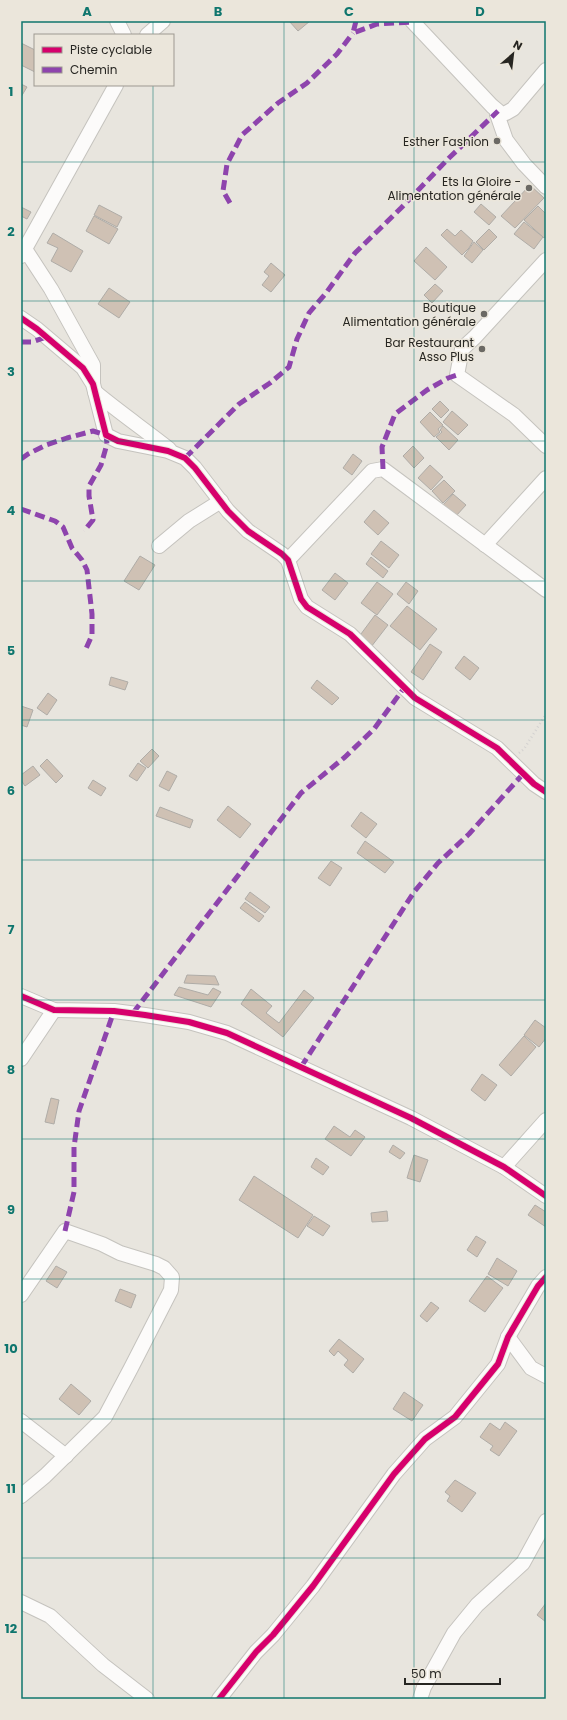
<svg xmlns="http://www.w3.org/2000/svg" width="567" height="1720" font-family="Poppins,sans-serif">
<rect width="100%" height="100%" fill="#e8e5de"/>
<g fill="#cfc1b4" stroke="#afaca7">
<path d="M289,21H310L298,31Z"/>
<path d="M21,43L35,50V72L21,65Z"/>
<path d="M21,84L27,87L21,97Z"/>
<path d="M530,185L544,198L515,228L501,216Z"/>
<path d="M481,204L496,217L489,225L474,212Z"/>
<path d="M99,205L122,217L117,227L94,215Z"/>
<path d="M538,206L546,214V235L544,238L524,220Z"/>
<path d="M21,207L31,212L27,219L21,216Z"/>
<path d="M94,216L118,229L109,244L86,231Z"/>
<path d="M524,222L543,237L534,249L514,234Z"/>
<path d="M447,229L455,236L461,230L473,241L469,248L462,255L441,235Z"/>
<path d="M489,229L497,237L484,250L476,242Z"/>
<path d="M53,233L83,251L71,272L51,261L58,248L47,243Z"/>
<path d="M474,242L483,250L472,263L464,256Z"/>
<path d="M426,247L447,267L435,280L414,261Z"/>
<path d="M271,263L285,275L271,292L262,285L269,276L264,272Z"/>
<path d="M435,284L443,291L432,303L424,295Z"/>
<path d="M109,288L130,302L119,318L98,304Z"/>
<path d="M440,401L449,410L441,418L432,409Z"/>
<path d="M452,411L468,425L458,435L443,422Z"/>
<path d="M430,412L443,425L438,429L440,432L434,437L420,422Z"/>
<path d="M443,426L458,440L449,450L436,437L442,432L440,430Z"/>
<path d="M413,446L424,458L414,468L403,456Z"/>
<path d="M353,454L362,461L352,475L343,468Z"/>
<path d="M430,465L443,477L431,490L418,478Z"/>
<path d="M444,480L455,491L443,503L432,491Z"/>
<path d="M453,494L466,505L456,516L443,505Z"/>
<path d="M374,510L389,523L378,535L364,522Z"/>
<path d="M381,541L399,555L389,568L371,554Z"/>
<path d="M140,556L155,565L139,590L124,581Z"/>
<path d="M371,557L388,571L383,578L366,564Z"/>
<path d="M335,573L348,583L335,600L322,590Z"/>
<path d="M377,582L393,594L377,615L361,603Z"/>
<path d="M406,582L418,591L409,604L397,594Z"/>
<path d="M407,606L437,629L420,650L390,626Z"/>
<path d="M375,615L388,625L371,647L358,638Z"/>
<path d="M430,644L442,652L423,680L411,672Z"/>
<path d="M464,656L479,668L470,680L455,668Z"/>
<path d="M111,677L128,682L125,690L109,685Z"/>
<path d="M317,680L339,698L332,705L311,688Z"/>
<path d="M48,693L57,700L47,715L37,708Z"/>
<path d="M21,706L33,710L27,727L21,725Z"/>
<path d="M152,749L159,756L148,768L140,761Z"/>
<path d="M47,759L63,776L56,783L40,766Z"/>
<path d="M138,763L146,768L137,781L129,776Z"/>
<path d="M33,766L40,775L25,786L21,780V775Z"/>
<path d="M167,771L177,776L169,791L159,786Z"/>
<path d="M93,780L106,788L101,796L88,788Z"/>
<path d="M228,806L251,824L240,838L217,820Z"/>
<path d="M160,807L193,820L190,828L156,816Z"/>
<path d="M361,812L377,824L366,838L351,826Z"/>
<path d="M365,841L394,862L385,873L357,853Z"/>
<path d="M331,861L342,868L330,886L318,878Z"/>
<path d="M250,892L270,907L265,913L245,899Z"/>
<path d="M245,902L264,916L259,922L240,908Z"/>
<path d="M187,975L215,976L219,985L184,983Z"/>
<path d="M179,987L208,995L213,988L221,992L211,1007L174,995Z"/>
<path d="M251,989L272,1006L266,1013L279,1023L304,990L314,998L283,1037L241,1004Z"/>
<path d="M535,1020L546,1028V1038L539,1047L524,1035Z"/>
<path d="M524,1036L536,1047L511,1076L499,1065Z"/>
<path d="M482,1074L497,1085L485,1101L471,1090Z"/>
<path d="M51,1098L59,1100L54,1124L45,1122Z"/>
<path d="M334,1126L350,1137L355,1130L365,1137L351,1156L325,1139Z"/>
<path d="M393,1145L405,1153L400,1159L389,1152Z"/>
<path d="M414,1155L428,1160L420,1182L407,1178Z"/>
<path d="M316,1158L329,1167L323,1175L311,1167Z"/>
<path d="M254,1176L313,1215L298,1238L239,1200Z"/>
<path d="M535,1205L546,1212V1227L528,1215Z"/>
<path d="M387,1211L388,1221L372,1222L371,1213Z"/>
<path d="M314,1216L330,1226L323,1236L307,1226Z"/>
<path d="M476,1236L486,1242L477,1257L467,1250Z"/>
<path d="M497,1258L517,1271L508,1286L488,1274Z"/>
<path d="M56,1266L67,1272L57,1288L46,1281Z"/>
<path d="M487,1276L503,1288L485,1312L469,1301Z"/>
<path d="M120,1289L136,1295L131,1308L115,1301Z"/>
<path d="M431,1302L439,1308L427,1322L420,1316Z"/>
<path d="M339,1339L364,1359L353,1373L344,1365L348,1360L338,1351L334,1356L329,1351Z"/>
<path d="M71,1384L91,1401L79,1415L59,1399Z"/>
<path d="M404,1392L423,1405L412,1421L393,1409Z"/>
<path d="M505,1422L517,1431L499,1456L490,1450L493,1446L480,1437L490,1423L500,1430Z"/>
<path d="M455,1480L476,1493L462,1512L447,1501L450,1496L445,1492Z"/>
<path d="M546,1603V1622L537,1615Z"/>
</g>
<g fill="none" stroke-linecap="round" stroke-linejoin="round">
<defs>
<g id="minor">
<path d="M117,21L124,35"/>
<path d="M412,21L492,106L498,111L497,114L506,113L513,109L546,70"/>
<path d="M147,35L163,21"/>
<path d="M497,114L506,140L524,164L546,187"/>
<path d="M25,249L51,289L93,365V382"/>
<path d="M21,256L116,85"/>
<path d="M546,260L475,337L462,349L457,375L514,415L546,446"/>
<path d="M21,318L37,329L83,368L93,384L106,435L118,441L168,451L185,458L195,468L228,511L248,531L282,554L288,560L301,599L307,607L350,634L415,698L497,748L534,784L546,792"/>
<path d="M95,392C119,412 145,430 169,449"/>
<path d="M485,545L546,478"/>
<path d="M159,546L189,521L221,501"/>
<path d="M288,560L372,471L383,469L546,590"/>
<path d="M21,996L54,1010L114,1011L145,1015L189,1022L227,1033L411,1118L504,1167L546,1196"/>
<path d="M21,1059L54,1010"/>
<path d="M504,1167L546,1120"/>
<path d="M21,1295L65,1231L102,1244L120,1253L156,1264L164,1268L172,1277L171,1290L131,1368L105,1417L45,1476L21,1496"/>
<path d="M508,1337L531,1368L546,1376"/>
<path d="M21,1421L66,1456"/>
<path d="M21,1602L50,1616L103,1665L147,1699"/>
<path d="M219,1699L256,1652L273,1635L313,1586L394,1474L425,1439L455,1417L498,1364L508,1337L538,1286L546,1277"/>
<path d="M420,1699L424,1687L454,1633L477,1605L523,1563L546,1521"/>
</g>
</defs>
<use href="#minor" stroke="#c5c3be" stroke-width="16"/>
<path stroke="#d3d1d0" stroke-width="2.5" stroke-dasharray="1 3" stroke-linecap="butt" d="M519,753L524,749L546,714"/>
<use href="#minor" stroke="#fcfbfa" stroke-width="14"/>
<g stroke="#8e44ad" stroke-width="5" stroke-dasharray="10 5" stroke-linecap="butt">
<path d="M356,21L353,33L377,24L413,22"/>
<path d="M230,203L223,191L227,164L242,135L278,103L307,83L337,54L353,33"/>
<path d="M21,342H32L46,337"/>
<path d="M185,458L239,404L270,383L289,367L297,339L309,313L326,293L355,253L401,208L449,158L498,111"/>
<path d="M21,459L28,454L46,445L67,438L93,431L106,435L107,444L101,465L89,486V496L93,520L84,531"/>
<path d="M383,469L382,447L395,414L427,390L448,378L457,375"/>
<path d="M21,509L55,521L63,527L72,548L82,560L87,570L92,614V635L85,651"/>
<path d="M133,1013L301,793L345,757L374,729L404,688"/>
<path d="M301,1067L414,892L438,863L469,834L523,774"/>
<path d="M65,1231L74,1192V1147L79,1111L114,1011"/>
</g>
<defs>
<g id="cycleway">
<path d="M21,318L37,329L83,368L93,384L106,435L118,441L168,451L185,458L195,468L228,511L248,531L282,554L288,560L301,599L307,607L350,634L415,698L497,748L534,784L546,792"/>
<path d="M21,996L54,1010L114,1011L145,1015L189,1022L227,1033L411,1118L504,1167L546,1196"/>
<path d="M219,1699L256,1652L273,1635L313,1586L394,1474L425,1439L455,1417L498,1364L508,1337L538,1286L546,1277"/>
</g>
</defs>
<use href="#cycleway" stroke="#ebe6db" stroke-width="8"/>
<use href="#cycleway" stroke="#d6006c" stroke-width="6"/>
</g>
<path fill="none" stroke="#0f766e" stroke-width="1" stroke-opacity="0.55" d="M153,21V35M284,21V1699M414,21V1699M153,85V1699M21,162H546M21,301H546M21,441H546M21,581H546M21,720H546M21,860H546M21,1000H546M21,1139H546M21,1279H546M21,1419H546M21,1558H546"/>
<g fill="#6b6964" stroke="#ebe6db" stroke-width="1.5">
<circle cx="497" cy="141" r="4"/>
<circle cx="529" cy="188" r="4"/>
<circle cx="484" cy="314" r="4"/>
<circle cx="482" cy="349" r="4"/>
</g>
<g text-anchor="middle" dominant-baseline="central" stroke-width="3" stroke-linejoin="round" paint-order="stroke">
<g font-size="12" fill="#272622" stroke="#ebe6db" text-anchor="end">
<text x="489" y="141">Esther Fashion</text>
<text x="521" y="181">Ets la Gloire -<tspan x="521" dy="14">Alimentation générale</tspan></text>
<text x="476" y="307">Boutique<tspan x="476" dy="14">Alimentation générale</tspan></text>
<text x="474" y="342">Bar Restaurant<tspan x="474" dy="14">Asso Plus</tspan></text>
</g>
</g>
<rect width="567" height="1720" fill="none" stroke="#ebe6db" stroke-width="44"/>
<rect x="34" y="34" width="140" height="52" fill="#ebe6db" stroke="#9d9991"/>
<rect x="42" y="47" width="20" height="6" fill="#d6006c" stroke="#9d9991"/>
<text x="70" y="54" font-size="12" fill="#272622">Piste cyclable</text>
<rect x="42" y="67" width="20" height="6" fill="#8e44ad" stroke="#9d9991"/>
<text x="70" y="74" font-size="12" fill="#272622">Chemin</text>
<g transform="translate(513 54) rotate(28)" stroke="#ebe6db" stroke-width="3" paint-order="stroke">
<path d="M0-3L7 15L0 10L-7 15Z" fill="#272622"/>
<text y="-6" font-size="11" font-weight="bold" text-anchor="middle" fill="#272622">N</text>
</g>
<path d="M405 1678v6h95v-6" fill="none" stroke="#272622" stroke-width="2"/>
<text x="411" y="1678" font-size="12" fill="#272622" stroke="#ebe6db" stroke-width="3" paint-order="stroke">50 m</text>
<rect x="22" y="22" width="523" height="1676" fill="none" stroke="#0f766e" stroke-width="1.5"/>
<g font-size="13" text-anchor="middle" font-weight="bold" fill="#0f766e">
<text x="87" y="16">A</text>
<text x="218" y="16">B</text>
<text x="349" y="16">C</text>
<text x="480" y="16">D</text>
<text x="11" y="96">1</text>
<text x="11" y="236">2</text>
<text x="11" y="376">3</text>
<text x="11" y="515">4</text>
<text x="11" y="655">5</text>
<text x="11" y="795">6</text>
<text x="11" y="934">7</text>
<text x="11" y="1074">8</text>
<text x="11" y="1214">9</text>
<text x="11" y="1353">10</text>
<text x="11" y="1493">11</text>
<text x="11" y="1633">12</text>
</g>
</svg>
